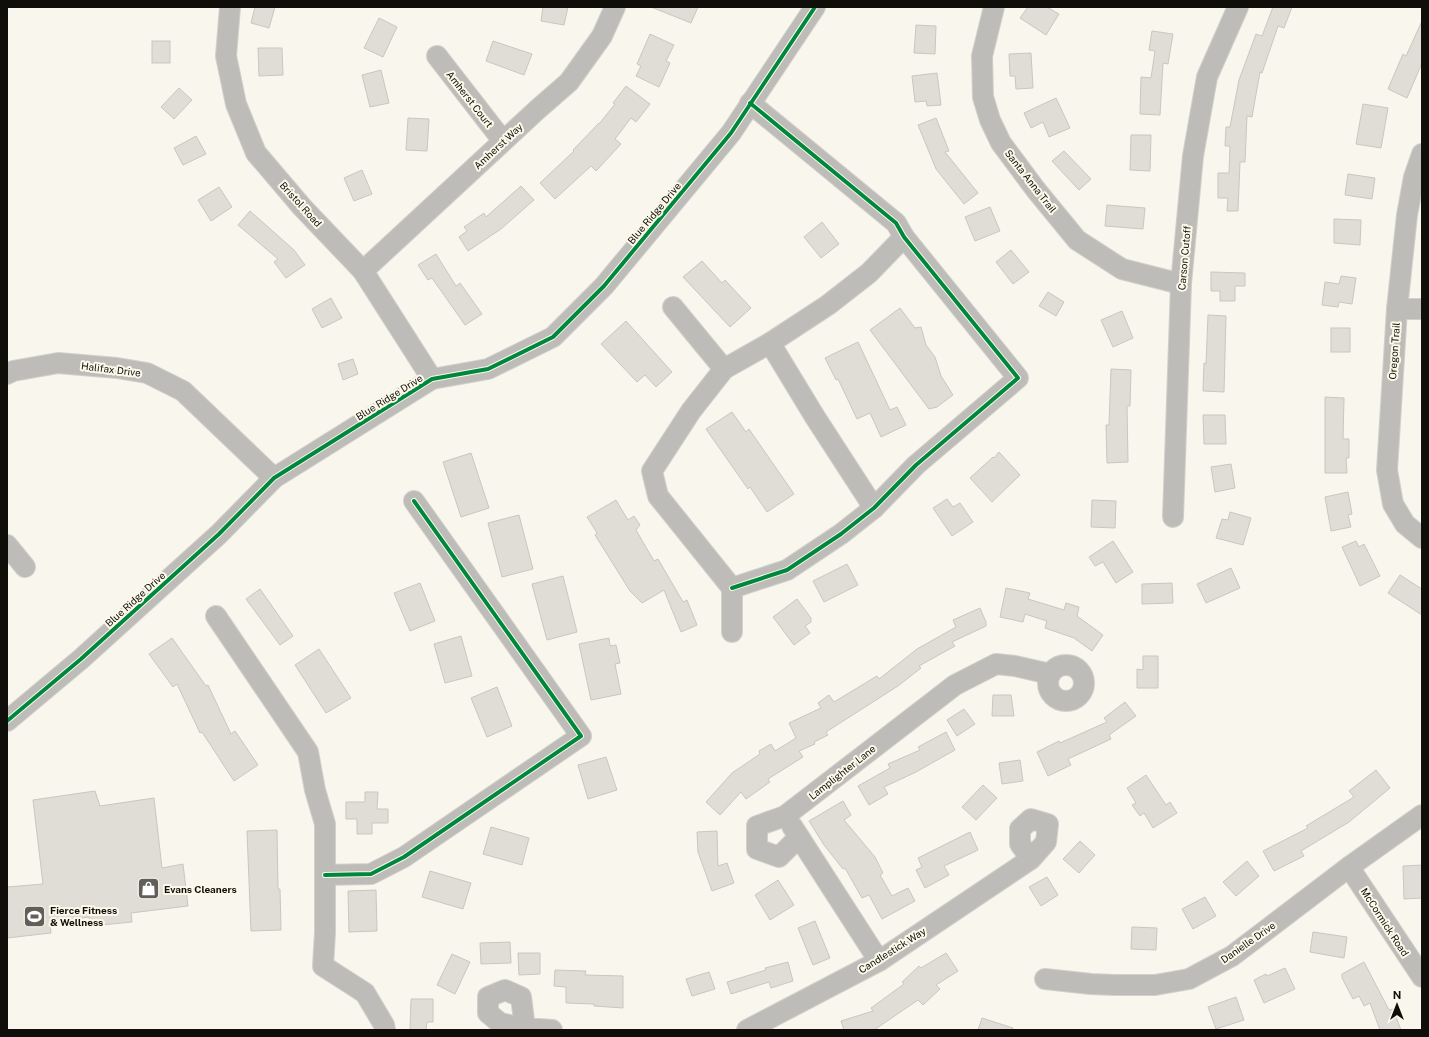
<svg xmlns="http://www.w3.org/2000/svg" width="1429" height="1037" font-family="'Public Sans',sans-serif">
<rect width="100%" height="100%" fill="#f9f6ee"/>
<g fill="#e0dcd6" stroke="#cac6c0">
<path d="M255,7H275L269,28L251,23Z"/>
<path d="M543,7H568L564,25L541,21Z"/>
<path d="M651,7H698L691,23Z"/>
<path d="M1028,7H1047L1059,14L1046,35L1020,18Z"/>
<path d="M1273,7H1292L1284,28L1278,26L1262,73L1260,72L1252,117L1247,116L1245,162H1240L1238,211H1227L1228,198H1218V173H1229L1230,146H1225L1226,127H1230L1239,80L1256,34L1262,36Z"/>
<path d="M379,18L397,27L383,57L364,48Z"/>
<path d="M1422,21V63L1407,98L1388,89L1403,54L1406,56Z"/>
<path d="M916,25L936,26L935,54L914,53Z"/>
<path d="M1152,31L1173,34L1168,64L1163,63L1160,115L1140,114L1141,77L1151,78L1155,51L1149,50Z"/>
<path d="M650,34L674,45L666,61L670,63L659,87L636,76L641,66L637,64Z"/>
<rect x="152" y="41" width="18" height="22"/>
<path d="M493,41L532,54L524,75L486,61Z"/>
<path d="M258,48H282L283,75L259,76Z"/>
<path d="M1031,53L1033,88L1016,89L1015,76H1010L1009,54Z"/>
<path d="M381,70L389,103L370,107L362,75Z"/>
<path d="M937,73L941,105L927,106L926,101L915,102L912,76Z"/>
<path d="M626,86L650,104L636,122L631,118L615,139L621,144L596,171L591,166L555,199L540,183L574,151L573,150L599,123V124L615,104L613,103Z"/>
<path d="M179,88L192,100L174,119L161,107Z"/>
<path d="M1056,98L1070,128L1049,137L1043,122L1031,128L1024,113Z"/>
<path d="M1363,104L1388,108L1381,148L1356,144Z"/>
<path d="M408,118L429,119L427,151L406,150Z"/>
<path d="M936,118L949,151L945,152L978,193L964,204L936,169L918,125Z"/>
<path d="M1131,135H1151L1150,171L1130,170Z"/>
<path d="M196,136L206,154L183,165L174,148Z"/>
<path d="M1064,151L1091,179L1079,190L1052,161Z"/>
<path d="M362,170L372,194L354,201L344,178Z"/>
<path d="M1348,174L1375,178L1372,199L1345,195Z"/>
<path d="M521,186L534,200L501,229L468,251L459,237L467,231L464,227L484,213L486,217Z"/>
<path d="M219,187L232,207L211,221L198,200Z"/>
<path d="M1107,205L1145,208L1143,229L1105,226Z"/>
<path d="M990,207L1000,231L975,241L965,217Z"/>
<path d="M250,211L294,250L305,265L286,278L274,262L278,259L238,225Z"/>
<path d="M1334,219L1361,220L1360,245L1334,243Z"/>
<path d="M822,222L839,244L821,258L804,237Z"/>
<path d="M1011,250L1029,272L1013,284L996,262Z"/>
<path d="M436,254L456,286L460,283L482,314L465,325L432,278L428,280L418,265Z"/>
<path d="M702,261L722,283L725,280L751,308L730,327L683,277Z"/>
<path d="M1211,272L1245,273V286H1235V301H1220V291H1211Z"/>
<path d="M1341,276L1356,278L1352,304L1339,302L1338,307L1322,305L1325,282L1339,284Z"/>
<path d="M1048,292L1064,302L1056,316L1039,306Z"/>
<path d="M331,298L342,318L322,328L312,309Z"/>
<path d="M900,308L915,328L921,327L926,345L935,357L941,376L953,395L937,407L929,409L870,330Z"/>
<path d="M1122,311L1133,338L1113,347L1101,320Z"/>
<path d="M1208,315L1226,316L1224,392L1203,391L1204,363L1206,364Z"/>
<path d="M626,321L672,372L656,387L645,375L637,382L601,344Z"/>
<rect x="1331" y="328" width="19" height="24"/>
<path d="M858,342L890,410L897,407L906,425L881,437L870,413L857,419L838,379L836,380L825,358Z"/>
<path d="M353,359L358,374L343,380L338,364Z"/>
<path d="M1111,369L1131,370L1130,406H1127L1128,462L1107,463L1106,425H1109Z"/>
<path d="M1325,397L1344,398L1343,439H1349V458H1346L1347,473H1325Z"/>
<path d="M732,412L746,432L749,429L794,494L767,512L750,487L748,489L706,429Z"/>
<path d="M1203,415H1225L1226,444H1204Z"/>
<path d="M999,452L1020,475L992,502L970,478L993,457L994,458Z"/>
<path d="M471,453L489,508L461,517L443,462Z"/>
<path d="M1231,464L1235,488L1215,492L1211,467Z"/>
<path d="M1348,492L1352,514L1348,515L1351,527L1331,531L1325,497Z"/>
<path d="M947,499L953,507L960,503L973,522L952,536L933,508Z"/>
<path d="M616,500L628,520L634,516L640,525L636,530L654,561L658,559L683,602L687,600L697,625L681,632L664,590L642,603L630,591L595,535L597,533L587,517Z"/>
<path d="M1092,500L1116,501L1115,528L1091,527Z"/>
<path d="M1230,512L1251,518L1243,545L1216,538L1222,519L1228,520Z"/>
<path d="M519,515L533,569L502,577L488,523Z"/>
<path d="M1113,541L1133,572L1116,583L1103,562L1095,566L1089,557Z"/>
<path d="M1356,541L1359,547L1364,544L1380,576L1360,586L1342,547Z"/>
<path d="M847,564L858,585L824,602L813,581Z"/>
<path d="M1231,568L1240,588L1206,603L1197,584Z"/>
<path d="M1400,575L1422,589V615L1388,593Z"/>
<path d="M563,576L577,632L547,640L532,584Z"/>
<path d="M420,583L435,621L410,631L394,593Z"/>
<path d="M1172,583L1173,603L1142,604V584Z"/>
<path d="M1006,588L1030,593L1028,599L1064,610L1066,603L1079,607L1077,616L1103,635L1092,651L1074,638L1045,628L1047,621L1025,614L1023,622L1000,617Z"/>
<path d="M260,589L293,636L280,645L246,599Z"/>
<path d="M797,599L811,618V622L805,626L810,633L794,645L773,617Z"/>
<path d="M980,608L986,622V626L952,642L955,646L919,666L921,668L898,686L826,732L828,735L814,742L815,744L799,751L803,757L768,779L770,782L746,799L741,792L720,815L706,802L732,773L760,754L759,751L771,744L775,751L796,738L789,723L821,708L818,703L829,695L834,702L877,676L879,679L917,649L956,627L953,620Z"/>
<path d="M461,636L472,676L445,683L434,644Z"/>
<path d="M172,638L206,686L208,685L231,734L235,731L258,765L234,781L202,732L200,733L177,684L173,687L149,654Z"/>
<path d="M609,638L610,646L616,645L620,663L615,664L621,694L591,700L579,644Z"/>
<path d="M319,649L351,698L326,713L295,665Z"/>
<path d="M1143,656H1158V688H1137V669L1143,670Z"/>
<path d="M497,687L512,726L487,737L471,698Z"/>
<path d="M993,695H1011L1014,716H992Z"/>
<path d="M1125,702L1136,716L1109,735L1111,739L1068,759L1071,765L1048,776L1037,752L1059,741L1060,743L1107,722L1104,718Z"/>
<path d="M964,709L975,724L957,736L947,720Z"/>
<path d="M946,732L955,750L916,772L884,787L888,794L869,805L858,786L890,768L888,764L920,750L918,747Z"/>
<path d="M606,757L617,790L588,799L578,765Z"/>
<path d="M1020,760L1023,781L1002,784L999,763Z"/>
<path d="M1376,770L1390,788L1349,822L1301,851L1304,856L1274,871L1263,851L1308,828L1306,826L1354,797L1349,791Z"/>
<path d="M1146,775L1166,805L1170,802L1177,813L1153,828L1144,813L1140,816L1132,805L1136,803L1127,788Z"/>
<path d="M983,785L997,798L976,820L962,807Z"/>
<path d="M95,791L100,806L154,798L162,868L183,864L188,906L131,913L132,922L91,926L89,917L50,923L51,933L7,938V887L43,884L33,800Z"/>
<path d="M365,792H378L377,809H388V823H372V834H357V819H346V802H365Z"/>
<path d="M843,801L851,815L844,820L875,857L883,873L880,875L892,896L908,888L915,901L882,919L869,895L862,898L845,868L843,869L824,845L809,821Z"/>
<path d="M491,827L529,838L522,865L483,854Z"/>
<path d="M277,830L278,889H280L281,930L251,931L247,831Z"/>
<path d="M717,831L718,866L727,863L734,883L712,891L698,852L697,832Z"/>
<path d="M970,832L978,850L944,866L949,875L925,888L916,870L922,867L918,858Z"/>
<path d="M1080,841L1095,855L1079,873L1063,859Z"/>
<path d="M1247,861L1259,876L1236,896L1223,882Z"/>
<path d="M1422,865V898L1404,899L1403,866Z"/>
<path d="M430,871L471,883L463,909L422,897Z"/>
<path d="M1047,877L1058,895L1041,906L1029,887Z"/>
<path d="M778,880L794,905L770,920L755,895Z"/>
<path d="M376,890L377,931L349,932L348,891Z"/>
<path d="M1205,897L1216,916L1193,929L1182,909Z"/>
<path d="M815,921L830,958L813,965L798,928Z"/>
<path d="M1132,927L1157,928L1156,950L1131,949Z"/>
<path d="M1313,932L1347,937L1344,958L1310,952Z"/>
<path d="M510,942L511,963L481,964L480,943Z"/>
<path d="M518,953H540V974L519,975Z"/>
<path d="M946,953L958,971L936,985L940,989L923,1005L918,1000L874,1030H844L841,1021L873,1011L871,1008L904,984L902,982L919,966L921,968Z"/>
<path d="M452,954L470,962L455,994L437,985Z"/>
<path d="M788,962L793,981L771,988L769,982L731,994L727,982L766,970L765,968Z"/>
<path d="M1364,962L1389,1010L1393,1009L1401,1030H1380L1370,1003L1364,1006L1359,996L1353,999L1342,978V974Z"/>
<path d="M1285,968L1295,989L1264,1003L1254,980L1266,974L1267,976Z"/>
<path d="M555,970L586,971L585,975L623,976V1008L594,1006V1004L566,1003V987L554,986Z"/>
<path d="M709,972L715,989L692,996L686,979Z"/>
<path d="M1236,997L1244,1020L1216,1029L1208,1007Z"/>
<path d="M411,999H433V1022H427L426,1030H410Z"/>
<path d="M982,1018L1013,1028L1012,1030H978Z"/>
</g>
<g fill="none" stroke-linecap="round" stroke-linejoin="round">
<defs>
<g id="minor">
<path d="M230,7L226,56L236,104L256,153L302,207L363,271L432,379"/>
<path d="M994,7L982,56L983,97L990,120L1001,143L1036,190L1077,240L1122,269L1181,284"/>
<path d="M437,56L503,141"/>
<path d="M1422,154L1414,177L1407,215L1397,309L1387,470L1393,504L1405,524L1422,538"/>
<path d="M363,271L538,109L569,82L602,36L615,7"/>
<path d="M673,307L724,369"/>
<path d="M1397,309H1422"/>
<path d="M770,343L815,417L874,508"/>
<path d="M7,374L13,371L58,363L117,368L147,373L183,391L274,478"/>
<path d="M1173,517L1181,284L1193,156L1207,77L1238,7"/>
<path d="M7,545L25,567"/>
<path d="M732,588L787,570L841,534L874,508L916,465L1018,378L904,237L896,223L750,103"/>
<path d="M216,616L308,752L315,790L325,824V933L323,966L365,993L384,1025L385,1030"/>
<path d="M732,632V588L658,496L652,471L691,411L724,369L770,343L828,305L869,273L904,237"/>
<circle cx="1066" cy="683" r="18"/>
<path d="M7,721L81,659L219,534L274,478L432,379L488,369L553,337L604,286L731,133L815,7"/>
<path d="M792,826L879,961"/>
<path d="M799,837L779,857L757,849V826L785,816L955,685L996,664L1015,666L1050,674"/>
<path d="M1349,867L1422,977"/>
<path d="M325,875L371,874L404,857L581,736L414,501"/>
<path d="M1045,979L1091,984L1115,985H1155L1189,979L1232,956L1349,867L1422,815"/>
<path d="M525,1028L521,997L505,990L488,997V1013L500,1023L525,1028L552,1030"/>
<path d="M747,1030L879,961L1031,859L1046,842L1048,824L1031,819L1020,829V844L1031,859"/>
</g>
</defs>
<use href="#minor" stroke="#d3d0ca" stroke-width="22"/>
<use href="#minor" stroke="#bebcb9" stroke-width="20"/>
<defs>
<g id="cycleway">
<path d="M732,588L787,570L841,534L874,508L916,465L1018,378L904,237L896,223L750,103"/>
<path d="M7,721L81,659L219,534L274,478L432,379L488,369L553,337L604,286L731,133L815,7"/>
<path d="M325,875L371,874L404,857L581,736L414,501"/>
</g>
</defs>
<use href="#cycleway" stroke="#fdf9ea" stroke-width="6"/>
<use href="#cycleway" stroke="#00873e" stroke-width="4"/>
</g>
<defs>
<symbol id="shop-square" viewBox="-11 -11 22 22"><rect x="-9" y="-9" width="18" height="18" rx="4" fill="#615f59" stroke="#fdf9ea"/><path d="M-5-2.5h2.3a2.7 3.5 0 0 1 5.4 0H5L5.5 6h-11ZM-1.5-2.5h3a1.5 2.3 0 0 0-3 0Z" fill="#fff"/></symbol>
<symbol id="stadium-square" viewBox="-11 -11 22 22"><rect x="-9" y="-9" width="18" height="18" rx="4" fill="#615f59" stroke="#fdf9ea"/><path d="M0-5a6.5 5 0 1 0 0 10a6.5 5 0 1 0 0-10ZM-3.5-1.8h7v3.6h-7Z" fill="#fff"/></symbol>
</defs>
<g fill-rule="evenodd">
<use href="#shop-square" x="136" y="876" width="25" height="25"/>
<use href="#stadium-square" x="22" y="904" width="25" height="25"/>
</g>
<g text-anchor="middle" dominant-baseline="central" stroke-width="4" stroke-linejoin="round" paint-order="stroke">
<g font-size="10" fill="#0f0e09" stroke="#fdf9ea">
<text transform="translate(470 99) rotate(52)">Amherst Court</text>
<text transform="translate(498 146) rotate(-43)">Amherst Way</text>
<text transform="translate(1031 181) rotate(52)">Santa Anna Trail</text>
<text transform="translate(301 204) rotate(48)">Bristol Road</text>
<text transform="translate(654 213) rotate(-50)">Blue Ridge Drive</text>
<text transform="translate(1184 258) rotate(-85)">Carson Cutoff</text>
<text transform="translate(1394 351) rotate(-86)">Oregon Trail</text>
<text transform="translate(111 369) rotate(7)">Halifax Drive</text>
<text transform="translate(389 397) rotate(-32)">Blue Ridge Drive</text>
<text transform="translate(135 599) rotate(-42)">Blue Ridge Drive</text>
<text transform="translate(842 772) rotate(-38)">Lamplighter Lane</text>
<text transform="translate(1385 922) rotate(57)">McCormick Road</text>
<text transform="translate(1248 942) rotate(-35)">Danielle Drive</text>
<text transform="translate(892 950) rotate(-32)">Candlestick Way</text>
</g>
<g font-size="10" font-weight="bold" fill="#0f0e09" stroke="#fdf9ea" text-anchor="start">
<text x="164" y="889">Evans Cleaners</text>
<text x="50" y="910">Fierce Fitness<tspan x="50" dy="12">&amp; Wellness</tspan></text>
</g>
</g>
<rect width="1429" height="1037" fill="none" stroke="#0f0e09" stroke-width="16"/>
<g transform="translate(1397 1005)" stroke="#fdf9ea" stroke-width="3" paint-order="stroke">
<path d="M0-3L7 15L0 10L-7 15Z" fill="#0f0e09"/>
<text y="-6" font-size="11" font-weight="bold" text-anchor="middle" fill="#0f0e09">N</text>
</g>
</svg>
